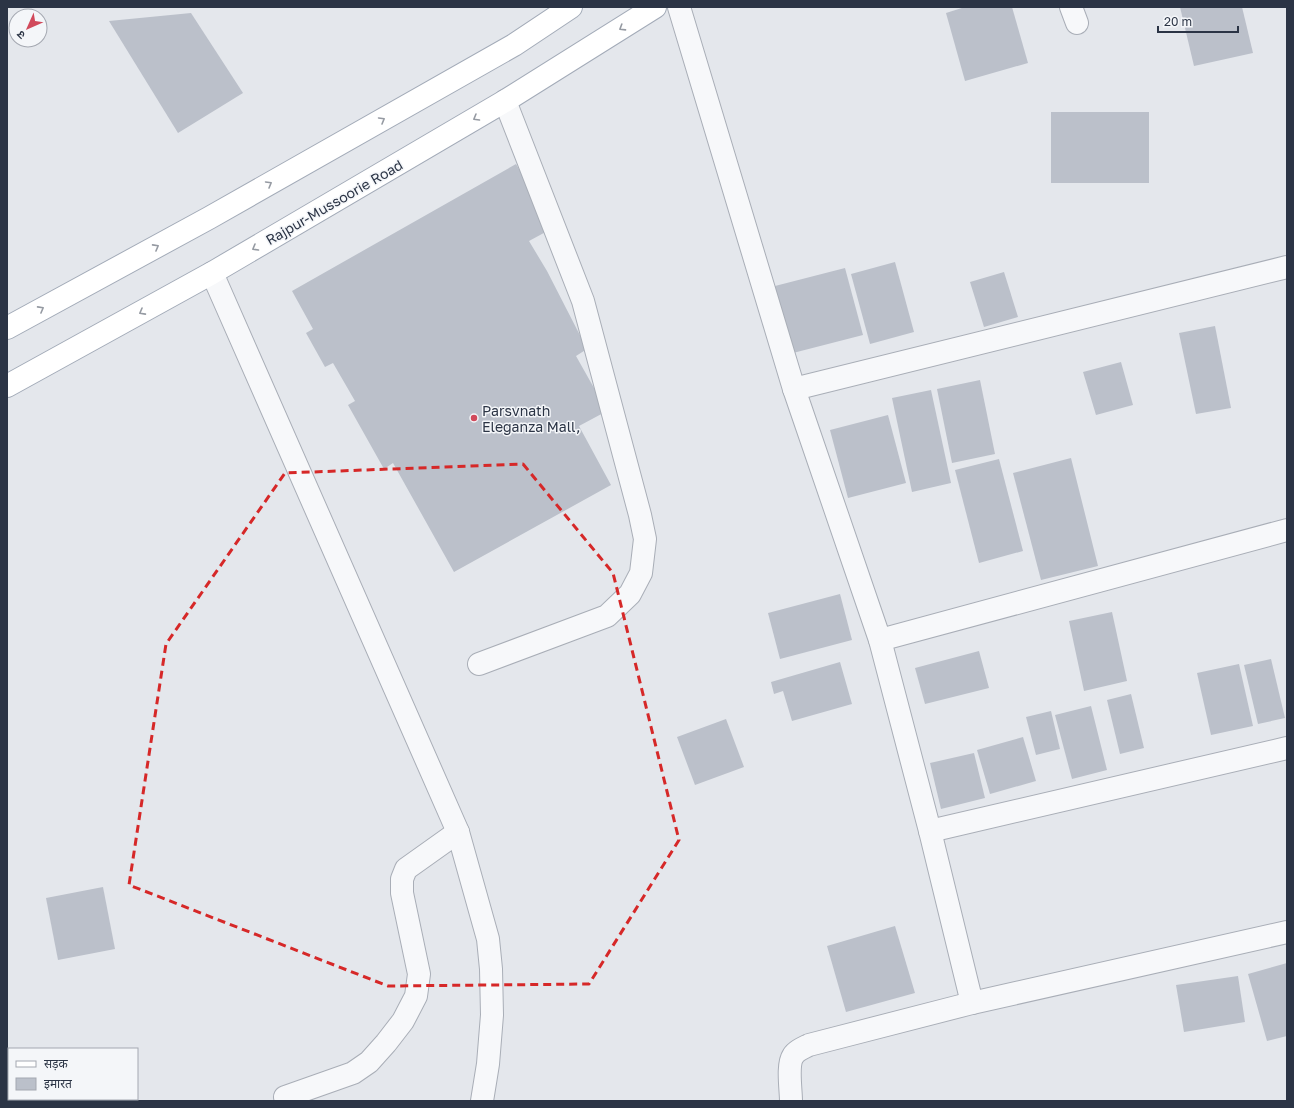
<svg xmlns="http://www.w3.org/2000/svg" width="1294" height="1108" font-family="'Golos Text','Noto Sans Devanagari',sans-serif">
<rect width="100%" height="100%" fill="#e4e7ec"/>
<g fill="#bbc0ca">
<path d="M965,7H1012L1028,63L965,81L946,13Z"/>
<path d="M1180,7H1242L1253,53L1194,66Z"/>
<path d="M191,13L243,93L178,133L109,21Z"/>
<rect x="1051" y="112" width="98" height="71"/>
<path d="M516,164L553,228L529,241L547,271L587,349L576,356L607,411L579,426L611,485L454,572L393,463L384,469L348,405L355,401L333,363L325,367L306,333L313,329L292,291Z"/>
<path d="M895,262L914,332L870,344L851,274Z"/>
<path d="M845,268L863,335L793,353L775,286Z"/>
<path d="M1004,272L1018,317L984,327L970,282Z"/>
<path d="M1215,326L1231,408L1196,414L1179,333Z"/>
<path d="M1121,362L1133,405L1096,415L1083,372Z"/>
<path d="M980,380L995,454L952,463L937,389Z"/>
<path d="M931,390L951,483L912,492L892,398Z"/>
<path d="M888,415L906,483L848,498L830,430Z"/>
<path d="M1071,458L1098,566L1041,580L1013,473Z"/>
<path d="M999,459L1023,551L979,563L955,470Z"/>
<path d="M840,594L852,640L780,659L768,613Z"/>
<path d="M1112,612L1127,681L1084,691L1069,621Z"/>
<path d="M979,651L989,688L925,704L915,668Z"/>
<path d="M1271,659L1285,718L1258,724L1244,665Z"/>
<path d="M840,662L852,704L792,721L783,691L774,694L771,682Z"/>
<path d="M1239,664L1253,726L1211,735L1197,673Z"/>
<path d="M1131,694L1144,748L1120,754L1107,700Z"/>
<path d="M1091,706L1107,770L1072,779L1055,715Z"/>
<path d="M1051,711L1060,749L1036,755L1026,717Z"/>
<path d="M726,719L744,767L695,785L677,737Z"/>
<path d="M1023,737L1036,781L990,794L977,750Z"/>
<path d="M974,753L985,798L941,809L930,763Z"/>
<path d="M103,887L115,949L58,960L46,898Z"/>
<path d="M895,926L915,993L846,1012L827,946Z"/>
<path d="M1287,963V1036L1267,1041L1248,974Z"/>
<path d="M1238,976L1245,1022L1184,1032L1176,985Z"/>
<path d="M7,1087L9,1090V1099H15L16,1101H7Z"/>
</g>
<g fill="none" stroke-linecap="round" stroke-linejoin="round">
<defs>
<g id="street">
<path d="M679,7L794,389L880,640L930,831L972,1003"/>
<path d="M1071,7L1077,23"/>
<path d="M212,273L458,832L488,939L491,969L492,1015L488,1064L482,1101"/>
<path d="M794,389L1287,267"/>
<path d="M880,640L1287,530"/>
<path d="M479,664L607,616L630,594L641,573L645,539L640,515L583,301L505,101"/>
<path d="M930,831L1287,748"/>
<path d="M285,1097L353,1073L369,1062L386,1043L403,1021L416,996L419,974L402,893V879L406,869L458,832"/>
<path d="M791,1101C791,1090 787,1065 793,1056C796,1051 803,1048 809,1045L972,1003L1287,932"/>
</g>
<g id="primary">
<path d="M7,328L209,218L514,45L571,7"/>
<path d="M7,386L212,273L505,101L655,7"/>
</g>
</defs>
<use href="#street" stroke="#a9aeb7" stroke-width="24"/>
<use href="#primary" stroke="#a3abb8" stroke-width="24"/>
<use href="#street" stroke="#f7f8fa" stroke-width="22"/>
<use href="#primary" stroke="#fff" stroke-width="22"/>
</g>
<defs><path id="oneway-chevron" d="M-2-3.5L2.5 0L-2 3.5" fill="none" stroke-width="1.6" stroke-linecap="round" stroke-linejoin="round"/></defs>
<g stroke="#959aa2">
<use href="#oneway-chevron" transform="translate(622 28) rotate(148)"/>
<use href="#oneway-chevron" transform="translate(476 118) rotate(150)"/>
<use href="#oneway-chevron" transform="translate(382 120) rotate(-30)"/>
<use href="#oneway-chevron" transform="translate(269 184) rotate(-30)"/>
<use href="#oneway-chevron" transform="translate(156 247) rotate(-29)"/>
<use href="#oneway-chevron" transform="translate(255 248) rotate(150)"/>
<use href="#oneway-chevron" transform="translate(41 309) rotate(-29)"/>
<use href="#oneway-chevron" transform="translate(142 312) rotate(151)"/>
</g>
<path fill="none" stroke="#d62828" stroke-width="3" stroke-dasharray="8 5" stroke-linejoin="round" d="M523,464L613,573L679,840L589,984L388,986L129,885L166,644L285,473Z"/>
<circle fill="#d1495b" stroke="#f4f6f9" stroke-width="1.5" cx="474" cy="418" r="4"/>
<g text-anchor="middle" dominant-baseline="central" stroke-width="3" stroke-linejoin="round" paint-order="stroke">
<g font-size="14" fill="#2b3445" stroke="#f4f6f9">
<text transform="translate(334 202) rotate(-30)">Rajpur-Mussoorie Road</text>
</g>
<g font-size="14" fill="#2b3445" stroke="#f4f6f9" text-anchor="start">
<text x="482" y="410">Parsvnath<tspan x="482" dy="16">Eleganza Mall,</tspan></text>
</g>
</g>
<rect width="1294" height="1108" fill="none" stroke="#2b3445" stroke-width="16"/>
<rect x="8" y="1048" width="130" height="52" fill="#f4f6f9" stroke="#a4a8b1"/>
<rect x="16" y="1061" width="20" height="6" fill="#ffffff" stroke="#a4a8b1"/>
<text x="44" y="1068" font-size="12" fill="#2b3445">सड़क</text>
<rect x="16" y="1078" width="20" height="12" fill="#bbc0ca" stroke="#a4a8b1"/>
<text x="44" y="1088" font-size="12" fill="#2b3445">इमारत</text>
<g transform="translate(28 28) rotate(225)"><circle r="19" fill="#f4f6f9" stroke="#a4a8b1"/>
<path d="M0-3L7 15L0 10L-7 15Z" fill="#d1495b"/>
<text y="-6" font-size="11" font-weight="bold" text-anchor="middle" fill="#2b3445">उ</text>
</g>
<path d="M1158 26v6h80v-6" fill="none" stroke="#2b3445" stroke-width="2"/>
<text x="1164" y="26" font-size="12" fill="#2b3445" stroke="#f4f6f9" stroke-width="3" paint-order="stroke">20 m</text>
</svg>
